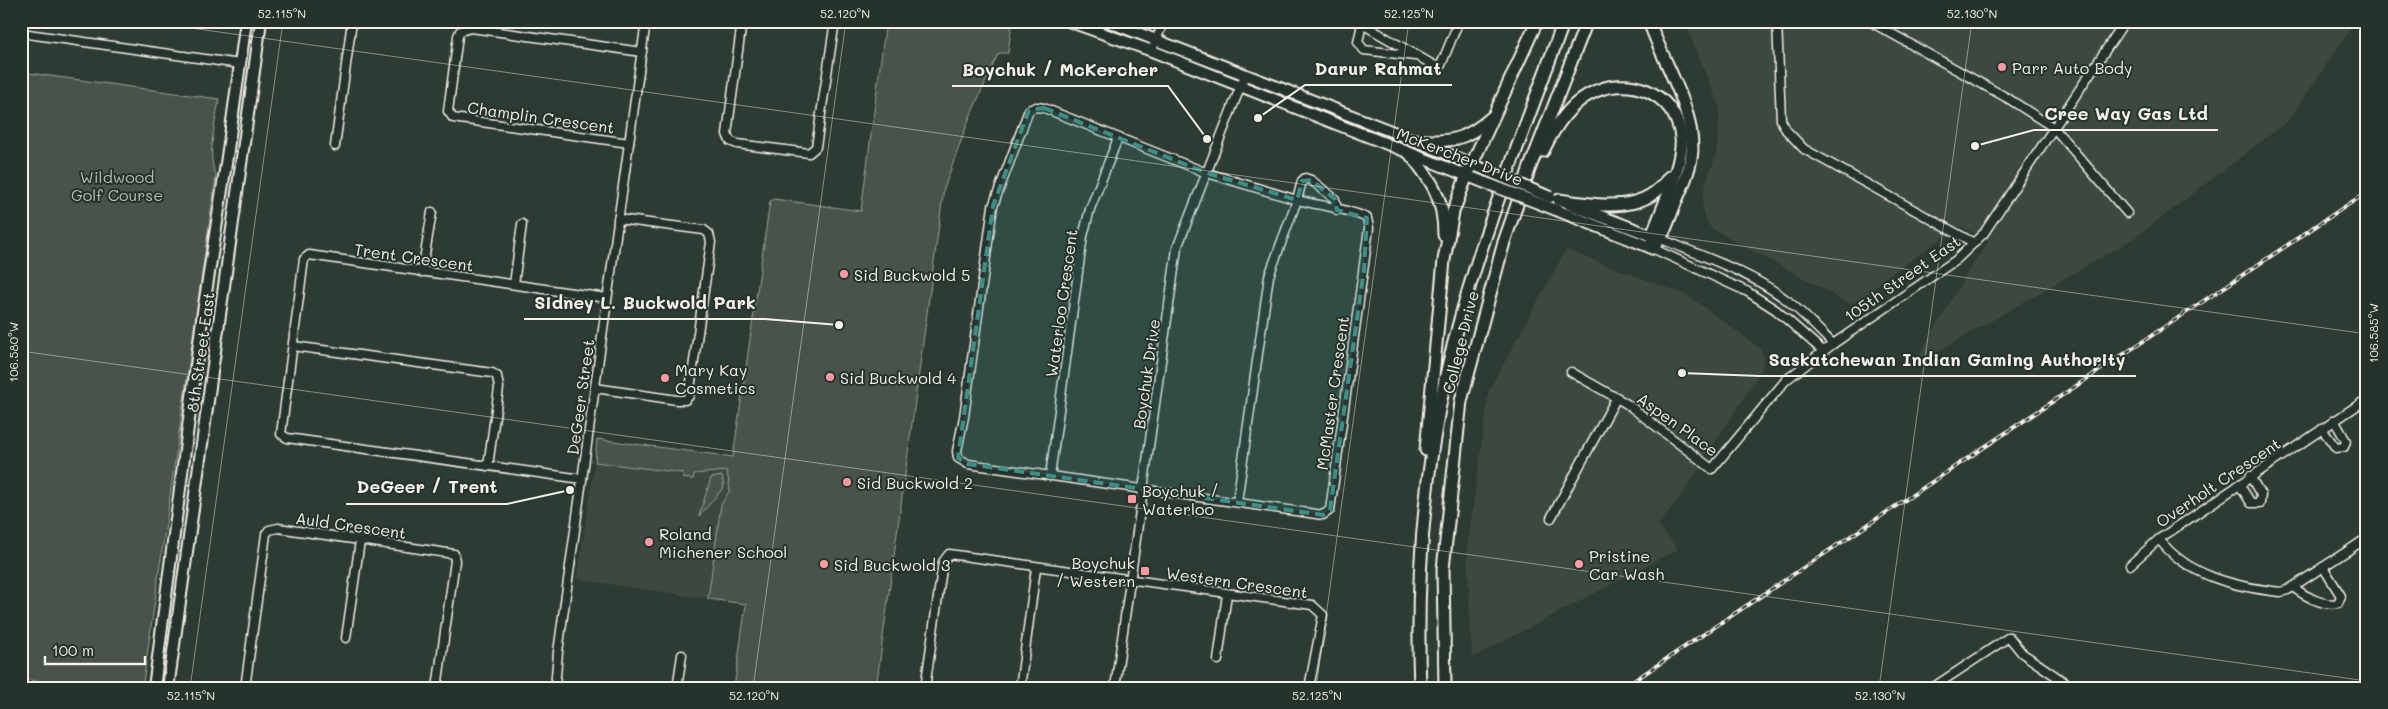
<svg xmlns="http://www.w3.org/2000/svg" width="2388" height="709" font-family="Mali,sans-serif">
<rect width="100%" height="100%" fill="#2e3b34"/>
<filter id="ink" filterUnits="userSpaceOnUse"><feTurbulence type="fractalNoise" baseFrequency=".02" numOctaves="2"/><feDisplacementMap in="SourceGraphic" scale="10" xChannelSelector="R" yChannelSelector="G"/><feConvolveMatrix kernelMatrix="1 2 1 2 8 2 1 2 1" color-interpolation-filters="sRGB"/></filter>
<g filter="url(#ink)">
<g fill="#3c4841">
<path d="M1684,21H2356L2288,121L2136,237L1913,366L1969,270L1989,241L1959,226L1884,279L1861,301L1852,303L1842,301L1829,292L1711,228L1703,214V200L1705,185L1716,156L1720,108Z"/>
<path d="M1566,250L1689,296L1761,349L1764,356L1762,369L1683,493L1658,525L1678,549L1472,658L1467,550L1489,390Z"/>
<path d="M595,462L697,475L727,470L730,490L721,505L708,599L577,579Z"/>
</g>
<g fill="#48524c" stroke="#9ea29a">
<path d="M886,21H1012L1008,53H1000L997,56L969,119L944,188L876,688H734L746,604L708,599L721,505L730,490L727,471L694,474L693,479L683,478V473L595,462L597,439L733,457L770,201L774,199L861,211Z"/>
<path d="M21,72L219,99C216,122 206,154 216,176L143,683L138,688H88L21,679Z"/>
<path d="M722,476L724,487L699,516L711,478Z"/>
</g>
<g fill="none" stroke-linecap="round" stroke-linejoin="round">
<defs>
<g id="minor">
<path d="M742,21L727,134L730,141L737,144L809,153L816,147L835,21"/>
<path d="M1357,21L1435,66L1441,65L1459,21"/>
<path d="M1777,21L1781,120L1786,130L1804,149L1974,243"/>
<path d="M1869,21L2009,99L2054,128L2127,213"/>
<path d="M1362,24L1358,42L1364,50L1415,56"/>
<path d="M21,33L240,64"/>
<path d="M1154,45L1164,21"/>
<path d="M629,143L453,118L448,111L458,36L460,31L471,28L642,52"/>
<path d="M335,146L352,21"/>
<path d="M1661,239C1704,257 1751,272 1788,301C1804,314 1818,329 1833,344"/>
<path d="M1652,248L1748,292L1776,310L1823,351"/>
<path d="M422,272L432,212"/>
<path d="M514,284L522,224"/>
<path d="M293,346L492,373L497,376L499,388L488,466"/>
<path d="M1571,372L1627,404L1712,469L1786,380L1833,344L1956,260L1984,233L2125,21"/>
<path d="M595,388L677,400H685L689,396L711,242L709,234L704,230L618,219"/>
<path d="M2367,399L2159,539C2187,576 2236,587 2280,592L2288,590L2367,538"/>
<path d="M2322,429L2336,448L2344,447L2346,441L2334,420"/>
<path d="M1050,476L1083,236L1090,209L1118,138"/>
<path d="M582,479L287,438L281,434L304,259L309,255L607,298"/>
<path d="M2239,484L2251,503H2260L2261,495L2250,476"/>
<path d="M1237,502L1269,276L1297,200L1207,173L1044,108L1036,107L1029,110L993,206L964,417L957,451L958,458L968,464L1323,515L1330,510L1369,228L1367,218C1346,208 1320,206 1297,200L1302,181L1305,178L1311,180L1335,199L1337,210"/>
<path d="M1551,518L1617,397"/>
<path d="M2130,565L2159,539"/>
<path d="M2293,587C2303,595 2324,607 2338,603L2341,596L2323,567"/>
<path d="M346,638L360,541"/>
<path d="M1218,660L1227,594"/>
<path d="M245,688L266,534L269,530L278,528L454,554L455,561L437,688"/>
<path d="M555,688L558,652L646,21"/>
<path d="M677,688L682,655"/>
<path d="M925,688L943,562L949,554L1312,605L1323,615L1309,688"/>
<path d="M1020,688L1036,568"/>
<path d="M1115,688L1177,248L1245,75"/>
<path d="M1932,688L2009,637L2022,653L2073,688"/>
</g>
<g id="major">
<path d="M1068,21L1152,51L1483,182"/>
<path d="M1107,21L1414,140L1488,171"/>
<path d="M1569,204L1658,238"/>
<path d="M1546,206L1652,248"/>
<path d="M154,688L203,312L226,164L246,21"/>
<path d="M168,688L261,21"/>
</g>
<g id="highway">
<path d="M1649,21C1663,63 1693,105 1692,150C1691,168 1683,185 1676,201C1669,218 1665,236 1652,248"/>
<path d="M1414,140C1449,143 1465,141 1492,117"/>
<path d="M1543,151C1553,130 1567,107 1588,95C1626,73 1675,91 1681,137C1684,162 1661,211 1652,236V248"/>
<path d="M1410,154C1432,181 1444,198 1444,235"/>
<path d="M1559,200C1597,205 1645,215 1669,177"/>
<path d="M1426,450L1444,260L1453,212L1467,175L1537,21"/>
<path d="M1420,688C1416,585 1423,481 1445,380C1472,256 1521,140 1564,21"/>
<path d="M1445,688L1443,569L1461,401L1504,242L1530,167L1587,21"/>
</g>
</defs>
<use href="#minor" stroke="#f4f1e8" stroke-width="11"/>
<use href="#major" stroke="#f4f1e8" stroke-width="14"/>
<use href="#highway" stroke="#f4f1e8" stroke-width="15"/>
<use href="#minor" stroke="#26332d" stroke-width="8"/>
<use href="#major" stroke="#26332d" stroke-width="10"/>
<use href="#highway" stroke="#26332d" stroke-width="11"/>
<defs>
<path id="rail" d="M1623,688L2367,192"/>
</defs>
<use href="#rail" stroke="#f4f1e8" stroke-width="4"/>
<use href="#rail" stroke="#26332d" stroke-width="2" stroke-dasharray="5.5" stroke-linecap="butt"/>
<defs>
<g id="major-bridge">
<path d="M1488,171L1550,197"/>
<path d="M1483,182L1546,206"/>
</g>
</defs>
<use href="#major-bridge" stroke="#f4f1e8" stroke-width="14" stroke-linecap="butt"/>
<use href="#major-bridge" stroke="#26332d" stroke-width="10"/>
</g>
</g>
<path fill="#3d8f86" fill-opacity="0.2" stroke="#3d8f86" stroke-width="4" stroke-dasharray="10 6" stroke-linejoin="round" d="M1044,108L1207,173L1297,200L1302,181L1311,180L1335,199L1337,210L1367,218L1364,270L1330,510L1323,515L968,464L958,458L993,206L1029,110Z"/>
<path fill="none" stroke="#f4f1e8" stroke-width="1" stroke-opacity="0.45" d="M141,21L2367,334M21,351L2367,681M190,688L283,21M753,688L846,21M1316,688L1409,21M1879,688L1972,21"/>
<g fill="#ff9aa2" stroke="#26332d" stroke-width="2">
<circle cx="2002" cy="67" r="5"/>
<circle cx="844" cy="274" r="5"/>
<circle cx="830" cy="377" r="5"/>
<circle cx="665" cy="378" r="5"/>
<circle cx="847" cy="482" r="5"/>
<rect x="1127" y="494" width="10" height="10" rx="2.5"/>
<circle cx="649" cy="542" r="5"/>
<circle cx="824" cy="564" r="5"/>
<circle cx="1579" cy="564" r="5"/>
<rect x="1140" y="566" width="10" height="10" rx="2.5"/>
</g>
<g text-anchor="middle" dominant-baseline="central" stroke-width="4" stroke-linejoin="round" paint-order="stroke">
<g font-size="16" fill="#f4f1e8" stroke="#26332d" text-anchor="start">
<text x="2012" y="67">Parr Auto Body</text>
<text x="854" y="274">Sid Buckwold 5</text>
<text x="675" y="369">Mary Kay<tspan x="675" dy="18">Cosmetics</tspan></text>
<text x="840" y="377">Sid Buckwold 4</text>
<text x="857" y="482">Sid Buckwold 2</text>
<text x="1142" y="490">Boychuk /<tspan x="1142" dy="18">Waterloo</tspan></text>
<text x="659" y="533">Roland<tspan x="659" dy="18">Michener School</tspan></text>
<text x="1589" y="555">Pristine<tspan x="1589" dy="18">Car Wash</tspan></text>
<text x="1135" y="562" text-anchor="end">Boychuk<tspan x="1135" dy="18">/ Western</tspan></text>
<text x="834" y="564">Sid Buckwold 3</text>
</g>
<g font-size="16" fill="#f4f1e8" stroke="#26332d">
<text transform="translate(541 117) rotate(8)">Champlin Crescent</text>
<text transform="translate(1460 156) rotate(21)">McKercher Drive</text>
<text transform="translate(414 257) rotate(8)">Trent Crescent</text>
<text transform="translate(1902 278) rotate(-35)">105th Street East</text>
<text transform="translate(1061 303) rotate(-82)">Waterloo Crescent</text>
<text transform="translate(1460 342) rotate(-76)">College Drive</text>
<text transform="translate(200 352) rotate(-82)">8th Street East</text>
<text transform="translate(1146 374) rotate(-82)">Boychuk Drive</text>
<text transform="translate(1332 393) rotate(-82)">McMaster Crescent</text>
<text transform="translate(580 397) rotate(-82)">DeGeer Street</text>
<text transform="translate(1678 424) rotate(36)">Aspen Place</text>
<text transform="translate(2218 482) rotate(-34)">Overholt Crescent</text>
<text transform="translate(351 525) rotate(8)">Auld Crescent</text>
<text transform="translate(1237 582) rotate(8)">Western Crescent</text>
</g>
<g font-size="16" fill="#b8b9b1" stroke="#26332d">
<text x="117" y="176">Wildwood<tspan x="117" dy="18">Golf Course</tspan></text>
</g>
</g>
<path fill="none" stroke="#f4f1e8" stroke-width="2" d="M1258 118L1305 85H1452M1207 139L1168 86H952M1975 146L2034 130H2218M839 325L765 319H524M1682 373L1759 376H2136M570 490L507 504H346"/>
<g fill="#f4f1e8" stroke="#26332d" stroke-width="2">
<circle cx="1258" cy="118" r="5"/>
<circle cx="1207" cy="139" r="5"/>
<circle cx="1975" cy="146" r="5"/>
<circle cx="839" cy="325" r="5"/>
<circle cx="1682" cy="373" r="5"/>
<circle cx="570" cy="490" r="5"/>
</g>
<g font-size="18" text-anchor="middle" font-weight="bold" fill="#f4f1e8" stroke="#26332d" stroke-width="4" stroke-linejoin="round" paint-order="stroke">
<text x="1378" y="75">Darur Rahmat</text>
<text x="1060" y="76">Boychuk / McKercher</text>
<text x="2126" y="120">Cree Way Gas Ltd</text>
<text x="645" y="309">Sidney L. Buckwold Park</text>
<text x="1947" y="366">Saskatchewan Indian Gaming Authority</text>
<text x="427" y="493">DeGeer / Trent</text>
</g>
<rect width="2388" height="709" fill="none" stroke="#26332d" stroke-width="55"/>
<path d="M45 656v8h100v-8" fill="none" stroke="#f4f1e8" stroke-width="2.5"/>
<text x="52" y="656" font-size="15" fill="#f4f1e8" stroke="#26332d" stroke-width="4" paint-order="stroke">100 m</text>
<rect x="28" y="28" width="2332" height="654" fill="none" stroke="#f4f1e8" stroke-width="2"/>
<g font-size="12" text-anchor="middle" fill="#f4f1e8">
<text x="282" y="18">52.115°N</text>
<text x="845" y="18">52.120°N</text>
<text x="1409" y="18">52.125°N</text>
<text x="1972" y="18">52.130°N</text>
<text transform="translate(2374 333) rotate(-90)" y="4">106.585°W</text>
<text transform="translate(14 352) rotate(-90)" y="4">106.580°W</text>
<text x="191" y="700">52.115°N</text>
<text x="754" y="700">52.120°N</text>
<text x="1317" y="700">52.125°N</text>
<text x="1880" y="700">52.130°N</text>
</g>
</svg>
